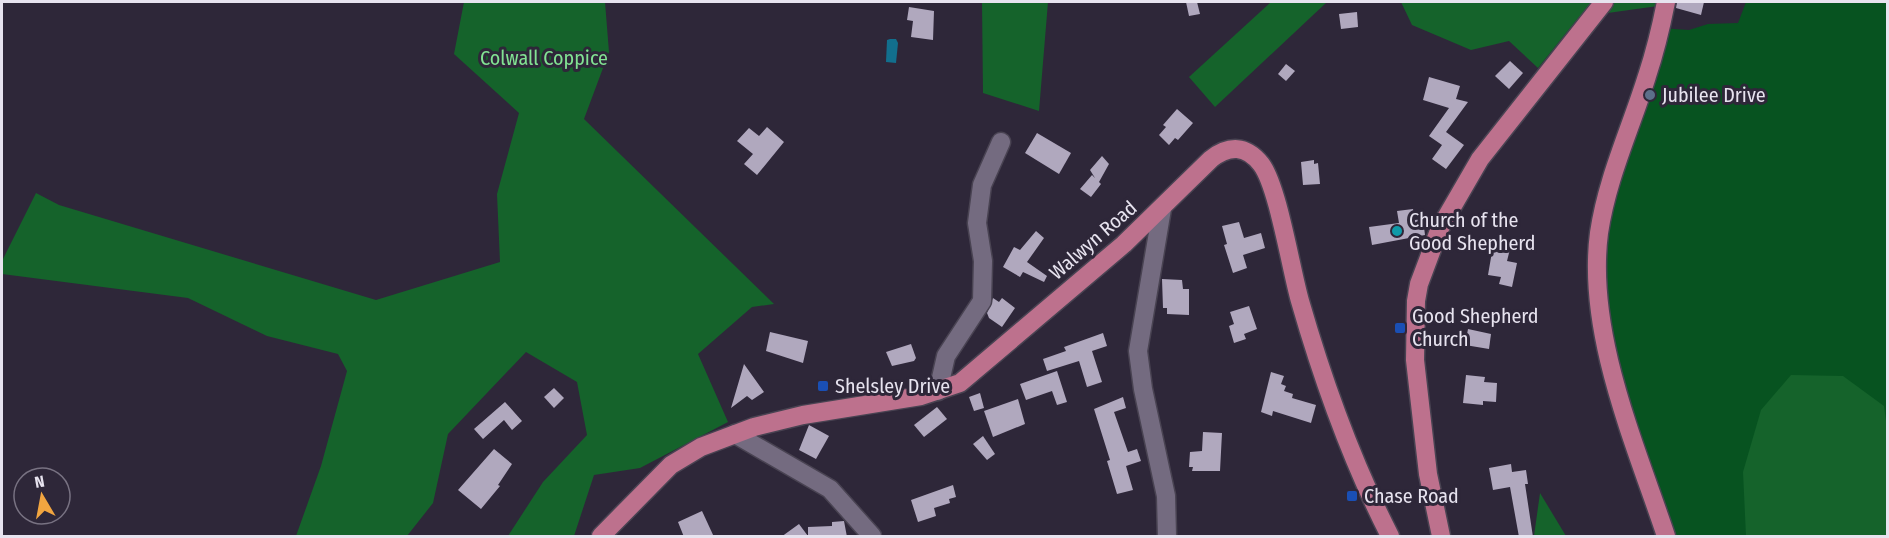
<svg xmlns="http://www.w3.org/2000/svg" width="1889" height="538" font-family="'Fira Sans Condensed',sans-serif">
<rect width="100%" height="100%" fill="#2e2739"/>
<path fill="#075320" d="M1746,2H1887V536H1666L1602,313L1608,231L1637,106L1660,28L1689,30L1708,24L1738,23Z"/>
<g fill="#15632b">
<path d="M464,2H605L609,52L584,119L774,304L752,307L698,354L728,422L640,468L594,475L574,536H508L543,482L587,435L577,382L526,352L448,434L433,503L407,536H296L321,466L347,371L338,354L267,336L188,298L2,274V261L36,193L59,205L376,300L500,262L497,194L519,113L454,54Z"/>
<path d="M982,2H1048L1039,111L983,93Z"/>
<path d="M1271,2H1327L1215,107L1189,77Z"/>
<path d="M1401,2H1659L1658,6L1579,17L1538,68L1509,41L1471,50L1412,25Z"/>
<path d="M1791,375L1843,376L1884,406L1888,436L1887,536H1746L1743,472L1761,410Z"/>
<path d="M1540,493L1566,536H1534Z"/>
</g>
<path fill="#126f8d" d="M890,39H896L898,43L896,63L886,62L887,40Z"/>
<g fill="#b0a8be">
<path d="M1186,2H1197L1200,14L1189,16Z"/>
<path d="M1677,2H1704L1701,15L1676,8Z"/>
<path d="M909,7L934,11L933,40L911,37L913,21L907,20Z"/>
<path d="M1357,12L1358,27L1341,29L1339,14Z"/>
<path d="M1510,61L1523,73L1509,89L1495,76Z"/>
<path d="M1286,64L1295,71L1286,81L1278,74Z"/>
<path d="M1429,77L1460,86L1456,99L1468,102L1446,132L1464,145L1446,169L1432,159L1442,145L1429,136L1449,108L1423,100Z"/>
<path d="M1177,109L1193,123L1178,140L1175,138L1169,145L1159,135L1166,127L1163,125Z"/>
<path d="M767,127L784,142L757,175L744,164L753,154L737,141L749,128L759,136Z"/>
<path d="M1037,133L1071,153L1059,174L1025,153Z"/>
<path d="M1102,156L1109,164L1099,182L1101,184L1091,197L1080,189L1092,175L1095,178L1090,170Z"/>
<path d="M1314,160V164L1318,163L1320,184L1303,185L1301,162Z"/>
<path d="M1413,209L1415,220L1423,219L1425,235L1372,245L1369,227L1399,223L1397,211Z"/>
<path d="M1239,222L1244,238L1261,233L1265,248L1243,255L1247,268L1233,273L1224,245L1227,244L1222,226Z"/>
<path d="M1036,231L1044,238L1027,262L1047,276L1044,282L1023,272L1020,277L1003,267L1014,247L1020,250Z"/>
<path d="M1493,246L1510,249L1507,261L1517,263L1512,287L1499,284L1501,277L1488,275Z"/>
<path d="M1162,279L1182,280L1183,289H1189V315L1167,314V308H1163Z"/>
<path d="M993,298L999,302L1002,298L1015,308L1002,327L989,318L987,313Z"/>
<path d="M1249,306L1257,329L1244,334L1246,339L1234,343L1229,326L1234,324L1230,312Z"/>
<path d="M1468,329L1491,334L1489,349L1465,345Z"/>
<path d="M770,332L808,341L803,363L766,351Z"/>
<path d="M1103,333L1107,346L1092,351L1102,382L1087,387L1079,361L1047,371L1043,359L1066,351L1064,347Z"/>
<path d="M911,344L916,358L914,361L892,366L886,352Z"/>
<path d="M744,364L764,392L752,400L747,396L731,408Z"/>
<path d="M1057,371L1067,402L1057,405L1052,391L1026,400L1020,384Z"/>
<path d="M1271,372L1284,376L1281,384L1286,386L1284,391L1293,394L1292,398L1316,405L1311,423L1273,411L1272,416L1261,412Z"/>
<path d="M1466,375L1485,377L1484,382L1497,383L1496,402L1483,401V405L1463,403Z"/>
<path d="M554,388L564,398L554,408L544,397Z"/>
<path d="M980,393L984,408L974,411L969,397Z"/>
<path d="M1123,397L1126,408L1114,412L1128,452L1137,449L1141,461L1126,466L1133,490L1117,494L1107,461L1110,460L1094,409Z"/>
<path d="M1018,399L1025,424L993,437L984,411Z"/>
<path d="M505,402L522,421L512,430L504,420L483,439L474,429Z"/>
<path d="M937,407L947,419L924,437L914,425Z"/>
<path d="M809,425L829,436L816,459L799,450Z"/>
<path d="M1203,432L1222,433L1220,471H1192L1193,467H1189L1190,452L1202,451Z"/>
<path d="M983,436L995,454L987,460L973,444Z"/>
<path d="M494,449L512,464L498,485L500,486L481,509L458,490Z"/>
<path d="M1511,464L1512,472L1526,470L1528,484H1525L1533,537H1519L1510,487L1493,490L1489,468Z"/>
<path d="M953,485L956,497L949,499L950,503L934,508L936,516L918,522L911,500Z"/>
<path d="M702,511L714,537H684L678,522Z"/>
<path d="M844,521L847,537H781L799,524L808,536V527L832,526V522Z"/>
</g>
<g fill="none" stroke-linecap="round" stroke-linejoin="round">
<defs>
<g id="minor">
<path d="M1162,209L1138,351L1143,389L1166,496L1167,536"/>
<path d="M938,391L946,356L982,301L983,261L977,223L982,185L1001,142"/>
<path d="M735,434L830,489L872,536"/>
</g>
<g id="major">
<path d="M601,536L671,465L701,447L754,427L803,415L921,396L960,383L1124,244L1211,159C1229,145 1246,145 1261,164C1278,186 1291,270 1300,301C1323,381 1352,462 1390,536"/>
<path d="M1441,536L1428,474L1415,360L1416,301L1419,284L1440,228L1480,159L1604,2"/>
<path d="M1666,536C1635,443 1586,333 1599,233C1607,178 1631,128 1647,76C1655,52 1661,27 1666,2"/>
</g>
</defs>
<use href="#minor" stroke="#494352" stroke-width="21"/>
<use href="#major" stroke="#494352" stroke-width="21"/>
<use href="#minor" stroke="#746b80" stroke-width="18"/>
<use href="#major" stroke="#bd718d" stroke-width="18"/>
</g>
<circle fill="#5c6f8a" stroke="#2e2739" stroke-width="2" cx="1650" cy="95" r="6"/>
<circle fill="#0f9aa8" stroke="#2e2739" stroke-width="2" cx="1397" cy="231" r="6"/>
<g fill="#1a4fb4" stroke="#2e2739" stroke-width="2">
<rect x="1394" y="322" width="12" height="12" rx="3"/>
<rect x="817" y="380" width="12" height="12" rx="3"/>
<rect x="1346" y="490" width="12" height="12" rx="3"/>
</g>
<g text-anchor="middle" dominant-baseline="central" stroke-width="6" stroke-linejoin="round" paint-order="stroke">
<g font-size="20" fill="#82e393" stroke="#2e2739">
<text x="544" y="58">Colwall Coppice</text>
</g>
<g font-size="20" fill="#e7e3ef" stroke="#2e2739" text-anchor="start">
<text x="1662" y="95">Jubilee Drive</text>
<text x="1409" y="220">Church of the<tspan x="1409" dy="23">Good Shepherd</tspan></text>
<text x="1412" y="316">Good Shepherd<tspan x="1412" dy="23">Church</tspan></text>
<text x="835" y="386">Shelsley Drive</text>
<text x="1364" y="496">Chase Road</text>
</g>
<g font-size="20" fill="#e7e3ef" stroke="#2e2739">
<text transform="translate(1093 240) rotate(-41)">Walwyn Road</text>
</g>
</g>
<rect width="1889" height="538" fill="none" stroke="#e7e3ef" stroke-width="6"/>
<g transform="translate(42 496) rotate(350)"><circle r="28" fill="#2e2739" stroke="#787282" stroke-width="1.5"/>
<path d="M0-4.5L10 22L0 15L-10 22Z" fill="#f1a540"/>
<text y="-9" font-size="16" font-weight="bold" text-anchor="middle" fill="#e7e3ef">N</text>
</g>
</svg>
